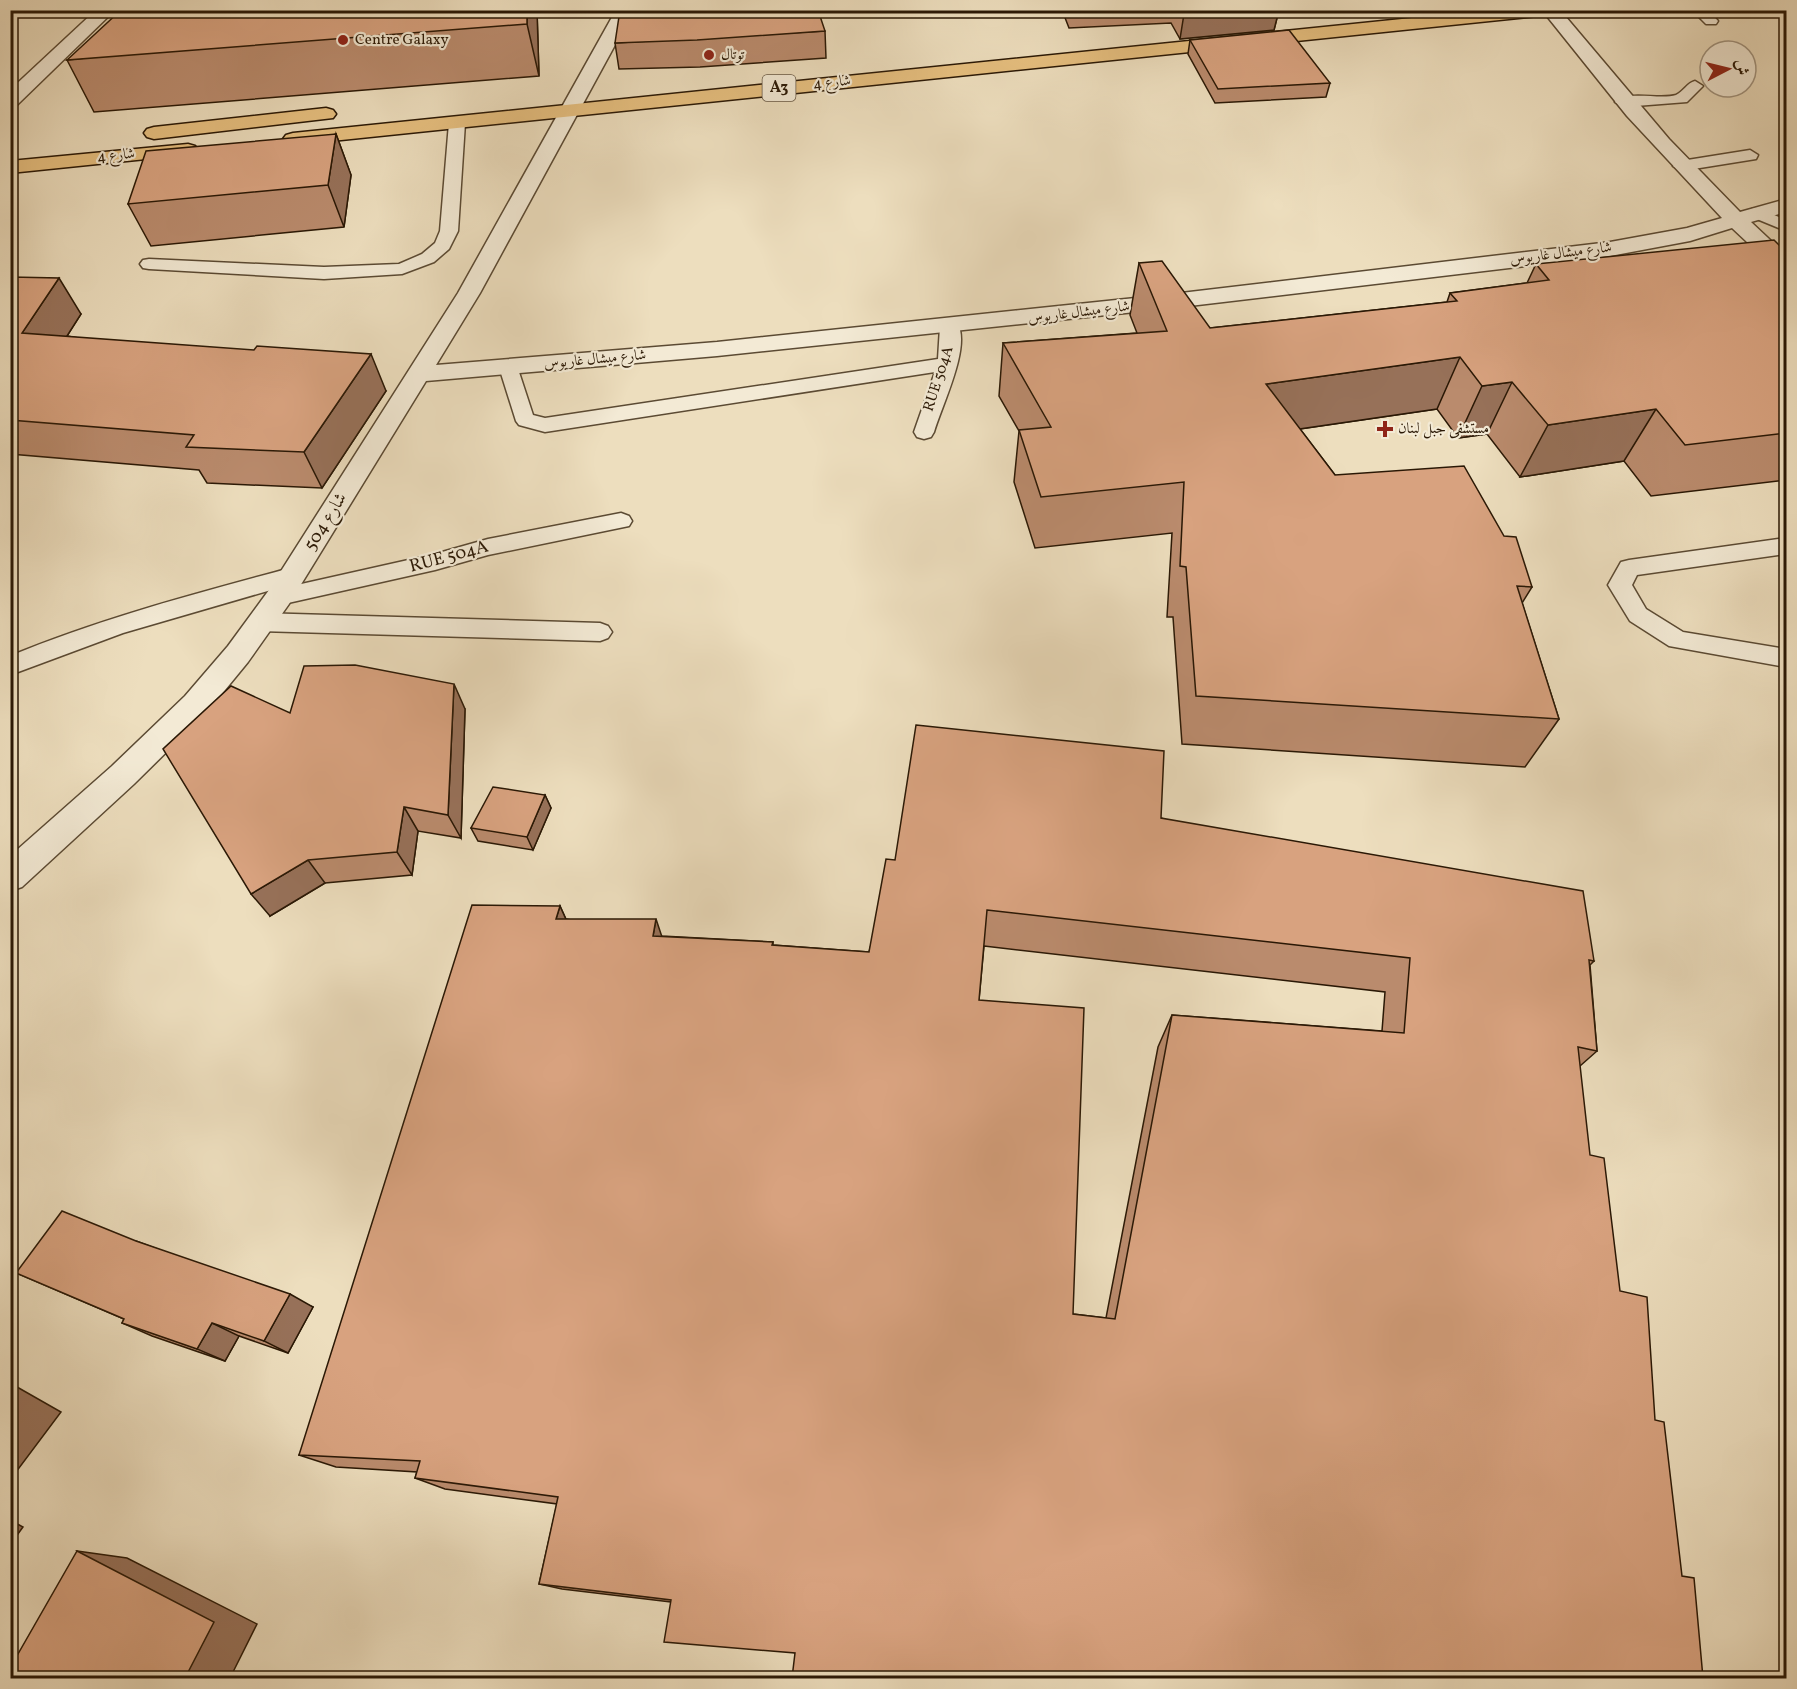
<svg xmlns="http://www.w3.org/2000/svg" width="1797" height="1689" font-family="Vollkorn,Amiri,serif">
<rect width="100%" height="100%" fill="#eddebe"/>
<filter id="stains"><feTurbulence type="fractalNoise" baseFrequency=".00333" numOctaves="4"/><feColorMatrix values="0 0 0 0 .2 0 0 0 0 .09 0 0 0 0 .02 0 0 0 .5 -.17"/></filter>
<radialGradient id="worn" r=".72"><stop offset=".6" stop-color="#630" stop-opacity="0"/><stop offset="1" stop-color="#630" stop-opacity=".3"/></radialGradient>
<g fill="none" stroke-linecap="round" stroke-linejoin="round">
<defs>
<g id="lane">
<path d="M1692,10H1708L1718,21L1716,24H1706Z"/>
<path d="M1695,81L1703,86L1687,102L1623,107L1615,102C1625,90 1661,100 1676,95C1683,92 1687,83 1695,81Z"/>
<path d="M457,118L465,123L458,231L449,249L434,262L402,274L324,279L149,269L143,268L140,264L143,260L149,259L324,267L399,264L422,254L435,243L440,231L449,123Z"/>
<path d="M1750,150L1758,155L1756,159L1681,171L1673,166L1681,161Z"/>
<path d="M1758,208L1786,220V231L1752,217L1749,213L1752,209Z"/>
<path d="M950,321L957,323C972,345 941,407 934,432L931,437L924,439L917,437L914,432L935,372L545,432L519,425L516,421L499,367L502,363H516L533,415L545,418L938,359L940,327L943,323Z"/>
<path d="M621,513L629,516L632,521L629,526L488,555L435,570L279,605L271,603L267,597L271,591L279,589L435,554L488,539Z"/>
<path d="M1786,538V554L1637,575L1632,585L1646,609L1683,632L1786,649V667L1669,646L1630,621L1608,585L1621,562L1629,560Z"/>
<path d="M294,567L302,569L305,575L302,581L123,633L10,675V656C102,618 198,593 294,567Z"/>
<path d="M259,613L600,623L608,626L612,632L608,638L600,641L259,631L251,628L247,622L251,616Z"/>
</g>
<g id="street">
<path d="M96,10H115L17,105L10,107V90Z"/>
<path d="M616,10H634L480,293L436,365L717,342L1164,295L1610,242L1687,228L1722,218L1627,116L1542,10H1560L1669,139L1740,212L1786,199V212L1751,222L1786,255V273L1778,271L1732,228L1690,241L1610,256L1164,309L717,356L426,381L289,604L248,662L207,712L134,784L22,887L10,891V856L112,766L185,696L228,646L269,590L458,293Z"/>
</g>
<g id="highway">
<path d="M1490,10H1555L1547,15L293,145L286,143L283,139L286,135L293,133Z"/>
<path d="M326,108L333,110L336,114L333,118L154,139L147,137L144,133L147,129L154,127Z"/>
<path d="M188,144L195,146L198,150L195,154L10,173V161Z"/>
</g>
</defs>
<use href="#lane" stroke="#5b4a33" stroke-width="3"/>
<use href="#street" stroke="#5b4a33" stroke-width="3"/>
<use href="#highway" stroke="#2a1805" stroke-width="3"/>
<use href="#lane" fill="#f3ead5" fill-rule="evenodd"/>
<use href="#street" fill="#f3ead5" fill-rule="evenodd"/>
<use href="#highway" fill="#e6bf7f" fill-rule="evenodd"/>
</g>
<g fill="#ba8b6d" stroke="#2a1805" stroke-width="1.5" fill-rule="evenodd">
<path d="M537,10L539,76L94,112L67,60Z"/>
<path d="M1062,10H1279L1274,30L1180,39L1171,23L1069,28Z"/>
<path d="M825,31L826,58L700,67L619,69L615,43Z"/>
<path d="M1190,40L1330,83L1326,97L1215,103L1188,54Z"/>
<path d="M336,134L351,175L344,227L151,246L128,204Z"/>
<path d="M1786,252V480L1651,496L1624,461L1520,477L1487,434L1458,438L1437,409L1300,429L1335,475L1532,587L1522,603L1559,719L1525,767L1182,744L1173,617H1167L1172,533L1035,548L1014,482L1019,431L999,396L1003,343L1137,333L1130,315L1139,263L1210,328L1447,302L1450,293L1527,283L1536,264Z"/>
<path d="M10,277L81,314L67,336L386,391L322,488L207,483L199,470L10,454Z"/>
<path d="M465,709L461,838L418,831L412,875L325,883L270,916L290,713Z"/>
<path d="M545,795L551,808L533,850L478,841L471,828Z"/>
<path d="M1161,818L1594,961L1590,965L1597,1051L1580,1066L795,1653L671,1602L562,1589L539,1584L557,1504L445,1489L415,1478L417,1472L336,1467L299,1455L560,906L566,919L662,936L773,942V945L869,952L895,860ZM984,946L1385,992L1382,1031L1172,1015L1158,1047L1106,1318L1073,1314L979,1000Z"/>
<path d="M136,1241L313,1307L288,1353L239,1336L225,1361L152,1336L122,1323L124,1319L16,1273Z"/>
</g>
<g fill="#977159" stroke="#2a1805" stroke-width="1.5">
<path d="M527,10H537L539,76L527,24Z"/>
<path d="M1216,10H1279L1274,30L1180,39L1184,14Z"/>
<path d="M336,134L351,175L344,227L328,185Z"/>
<path d="M59,278L81,314L46,369L22,333Z"/>
<path d="M371,354L386,391L322,488L304,452Z"/>
<path d="M1460,357L1437,409L1251,436L1266,384Z"/>
<path d="M1512,382L1487,434L1458,438L1482,386Z"/>
<path d="M1656,409L1624,461L1520,477L1548,425Z"/>
<path d="M454,684L465,709L461,838L448,815Z"/>
<path d="M545,795L551,808L533,850L527,837Z"/>
<path d="M404,807L418,831L412,875L397,852Z"/>
<path d="M308,860L325,883L270,916L251,894Z"/>
<path d="M560,906L576,942L556,919Z"/>
<path d="M656,919L668,955L653,936Z"/>
<path d="M290,1294L313,1307L288,1353L264,1341Z"/>
<path d="M212,1323L239,1336L225,1361L197,1349Z"/>
<path d="M10,1383L61,1412L10,1480Z"/>
<path d="M10,1520L23,1527L10,1545Z"/>
<path d="M77,1551L127,1558L257,1624L230,1678H185Z"/>
</g>
<g fill="#d8a27f" stroke="#2a1805" stroke-width="1.5" fill-rule="evenodd">
<path d="M121,10H527V24L67,60Z"/>
<path d="M620,10H818L825,31L697,40L615,43Z"/>
<path d="M1182,10H1216L1184,14Z"/>
<path d="M1289,30L1330,83L1218,89L1190,40Z"/>
<path d="M336,134L328,185L128,204L146,151Z"/>
<path d="M1774,240L1786,252V433L1685,445L1656,409L1548,425L1512,382L1482,386L1460,357L1266,384L1335,475L1464,466L1504,536L1516,537L1532,587L1517,586L1559,719L1196,696L1186,567L1180,566L1184,482L1041,497L1019,430L1051,427L1003,343L1167,331L1139,263L1162,261L1210,328L1457,301L1450,293L1549,280L1536,264Z"/>
<path d="M10,277L59,278L22,333L254,350L257,346L371,354L304,452L186,447L194,435L10,420Z"/>
<path d="M355,665L454,684L448,815L404,807L397,852L308,860L251,894L163,749L231,686L290,713L304,666Z"/>
<path d="M916,725L1164,751L1161,818L1583,891L1594,961L1589,960L1597,1051L1578,1047L1590,1155L1604,1158L1620,1291L1647,1297L1655,1420L1664,1422L1682,1576L1694,1578L1703,1678H792L795,1653L664,1642L671,1600L539,1584L558,1497L415,1478L420,1461L299,1455L472,905L560,906L556,919H656L653,936L773,942L772,945L869,952L886,859L895,860ZM987,910L1410,958L1404,1033L1172,1015L1115,1319L1073,1314L1084,1008L979,1000Z"/>
<path d="M493,787L545,795L527,837L471,828Z"/>
<path d="M62,1211L136,1241L290,1294L264,1341L212,1323L197,1349L122,1323L124,1319L16,1273Z"/>
<path d="M77,1551L214,1622L185,1678H10V1668Z"/>
</g>
<g fill="#8f2418" stroke="#f3ead5" stroke-width="2">
<circle cx="343" cy="40" r="6"/>
<circle cx="709" cy="55" r="6"/>
<path d="M1382 420h6v6h6v6h-6v6h-6v-6h-6v-6h6z"/>
</g>
<g text-anchor="middle" dominant-baseline="central" stroke-width="4.5" stroke-linejoin="round" paint-order="stroke">
<g font-size="15" fill="#2a1805" stroke="#f3ead5" text-anchor="start">
<text x="355" y="40">Centre Galaxy</text>
<text x="721" y="55">توتال</text>
<text x="1398" y="429">مستشفى جبل لبنان</text>
</g>
<g font-size="15" fill="#2a1805" stroke="#f3ead5">
<text transform="translate(832 83) rotate(-6)">شارع 4</text>
<text transform="translate(116 156) rotate(-6)">شارع 4</text>
<text transform="translate(1561 254) rotate(-7)">شارع ميشال غاريوس</text>
<text transform="translate(1079 313) rotate(-7)">شارع ميشال غاريوس</text>
<text transform="translate(595 360) rotate(-5)">شارع ميشال غاريوس</text>
<text transform="translate(939 379) rotate(-72)">RUE 504A</text>
</g>
<rect fill="#f3ead5" stroke="#665743" stroke-width="1.5" x="762.5" y="75" width="33" height="26" rx="4.5"/>
<g font-size="16" font-weight="bold" fill="#2a1805">
<text x="779" y="88">A3</text>
</g>
<g font-size="18" fill="#2a1805" stroke="#f3ead5">
<text transform="translate(326 522) rotate(-58)">شارع 504</text>
<text transform="translate(449 557) rotate(-15)">RUE 504A</text>
</g>
</g>
<rect width="1797" height="1689" fill="none" stroke="#eddebe" stroke-width="36"/>
<rect x="12" y="12" width="1773" height="1665" fill="none" stroke="#2a1805" stroke-width="3"/>
<rect x="18" y="18" width="1761" height="1653" fill="none" stroke="#2a1805" stroke-width="1.5"/>
<g transform="translate(1728 69) rotate(83)"><circle r="28" fill="#f3ead5" stroke="#a39682" stroke-width="1.5"/>
<path d="M0-4.5L10 22L0 15L-10 22Z" fill="#8f2418"/>
<text y="-9" font-size="16" font-weight="bold" text-anchor="middle" fill="#2a1805">ش</text>
</g>
<rect width="100%" height="100%" filter="url(#stains)"/>
<rect width="100%" height="100%" fill="url(#worn)"/>
</svg>
